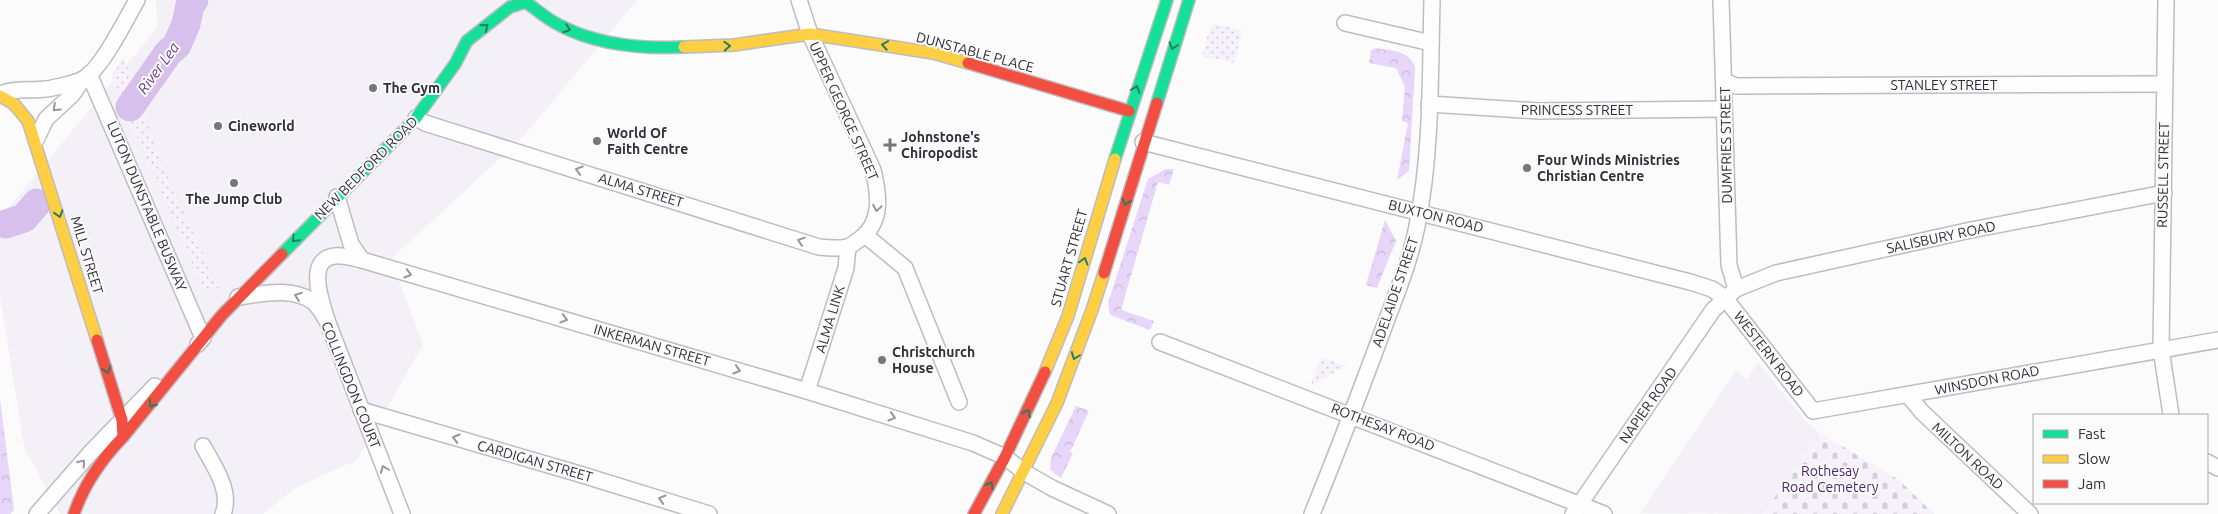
<svg xmlns="http://www.w3.org/2000/svg" width="2218" height="514" font-family="Ubuntu,sans-serif">
<defs>
<pattern id="grass-dots" width="8" height="8" patternUnits="userSpaceOnUse" patternTransform="scale(1.25)"><rect width="8" height="8" fill="#f6f1fb"/><path d="M2 2h.1M6 6h.1" fill="none" stroke="#d3cfd8" stroke-width="1.8" stroke-linecap="round"/></pattern>
<pattern id="forest-crowns" width="20" height="18" patternUnits="userSpaceOnUse" patternTransform="scale(1.25)"><rect width="20" height="18" fill="#e7d6f9"/><path d="M2 6a3 3 0 1 1 6 0M12 15a3 3 0 1 1 6 0" fill="none" stroke="#c7b8d6"/></pattern>
<pattern id="cemetery-stones" width="16" height="16" patternUnits="userSpaceOnUse" patternTransform="scale(1.25)"><rect width="16" height="16" fill="#f6f1fb"/><path d="M2 7V4a2 2 0 0 1 4 0v3zM10 15v-3a2 2 0 0 1 4 0v3z" fill="#d3cfd8"/></pattern>
</defs>
<rect width="100%" height="100%" fill="#fbfbfb"/>
<g fill="#f4f0f8">
<path d="M156,0H637L523,137L391,259L423,345L357,460L297,487L263,514H60L24,447L0,296V218L157,28Z"/>
<path d="M1758,363L1806,421L1820,433L1763,514L1640,513L1736,370L1747,379Z"/>
</g>
<g fill="url(#grass-dots)">
<path d="M1213,24L1242,30L1235,63L1202,56L1209,30Z"/>
<path d="M124,57L161,162L219,288H203L111,76Z"/>
<path d="M1322,357L1346,366L1314,384L1311,383Z"/>
</g>
<g fill="url(#forest-crowns)">
<path d="M1376,48C1392,51 1409,50 1415,67L1409,171L1397,180L1408,123L1402,121L1405,87L1396,68L1369,63L1371,50Z"/>
<path d="M1166,169H1174L1169,185L1158,182L1121,310L1154,321L1150,330L1110,315L1108,303L1148,179Z"/>
<path d="M1385,220L1396,241L1377,288L1366,285Z"/>
<path d="M0,399L14,510L10,514H0Z"/>
<path d="M1076,406L1089,411L1070,452L1073,453L1061,478L1050,470L1051,458Z"/>
</g>
<path fill="url(#cemetery-stones)" d="M1820,433L1899,480L1934,514H1763Z"/>
<g fill="none" stroke-linecap="round" stroke-linejoin="round">
<g stroke="#d7c1ec" stroke-width="29">
<path d="M130,107L168,53L177,45L186,24L190,5L194,0"/>
<path d="M6,224L24,218L37,203"/>
</g>
<defs>
<g id="street">
<path d="M1721,0L1729,265L1736,289"/>
<path d="M2166,0L2161,349L2171,415"/>
<path d="M1345,23L1431,43"/>
<path d="M89,74L203,338L198,344"/>
<path d="M1724,81L1736,86L2165,84"/>
<path d="M0,94C15,88 30,91 46,89C54,88 76,83 83,79C101,70 126,19 137,0"/>
<path d="M1429,104L1538,111L1724,109"/>
<path d="M416,118L425,123L819,247C828,248 838,249 847,247C852,246 856,241 860,239C883,222 879,194 873,170L810,34L799,0"/>
<path d="M36,140L46,119L72,95L83,79"/>
<path d="M1143,142L1690,282L1712,289L1725,298L1813,411L2218,340"/>
<path d="M337,197L351,244L362,260"/>
<path d="M865,235L905,268L959,402"/>
<path d="M238,297C262,294 291,287 312,301C319,306 324,316 328,323L402,514"/>
<path d="M328,323C323,306 304,259 335,256C343,255 353,258 362,260L807,391L973,443L1005,457L1024,472L1052,488L1108,514"/>
<path d="M1160,342L1604,514"/>
<path d="M807,391L846,268L848,247"/>
<path d="M1908,395L1922,412L2030,514"/>
<path d="M361,410L576,473L709,514"/>
<path d="M203,446C214,466 232,491 223,514"/>
<path d="M2207,462L2218,468"/>
<path d="M37,514L92,451L155,386"/>
<path d="M1312,514C1337,453 1360,392 1383,330C1395,297 1410,262 1417,226C1432,152 1430,75 1432,0"/>
<path d="M1573,514L1713,310L1736,289L1776,273L1971,230L2164,193"/>
</g>
<g id="fast">
<path d="M1157,103L1189,0"/>
<path d="M1115,159L1167,0"/>
<path d="M282,254L416,118L455,64L467,41L510,7L526,2C537,10 548,20 561,26C598,45 643,49 684,47"/>
</g>
<g id="slow">
<path d="M684,47L734,45L810,34L933,53L968,63"/>
<path d="M0,96L14,104L28,121L97,340"/>
<path d="M1045,372L1068,316L1115,159"/>
<path d="M1002,514L1057,403L1092,310L1104,273"/>
</g>
<g id="jam">
<path d="M968,63L1129,111"/>
<path d="M1104,273L1157,103"/>
<path d="M123,437L222,315L282,254"/>
<path d="M74,514C84,484 101,460 123,437L122,420L97,340"/>
<path d="M974,514L1005,457L1045,372"/>
</g>
</defs>
<use href="#street" stroke="#bebcc1" stroke-width="18"/>
<use href="#fast" stroke="#bebcc1" stroke-width="14"/>
<use href="#slow" stroke="#bebcc1" stroke-width="14"/>
<use href="#jam" stroke="#bebcc1" stroke-width="14"/>
<use href="#street" stroke="#fefefe" stroke-width="15"/>
<use href="#fast" stroke="#16e098" stroke-width="11"/>
<use href="#slow" stroke="#ffcf43" stroke-width="11"/>
<use href="#jam" stroke="#f24e42" stroke-width="11"/>
</g>
<defs><path id="oneway-chevron" d="M-2-3.5L2.5 0L-2 3.5" fill="none" stroke-width="1.6" stroke-linecap="round" stroke-linejoin="round" transform="scale(1.25)"/></defs>
<g stroke="#257e63">
<use href="#oneway-chevron" transform="translate(485 27) rotate(-40)"/>
<use href="#oneway-chevron" transform="translate(567 29) rotate(20)"/>
<use href="#oneway-chevron" transform="translate(885 45) rotate(-171)"/>
<use href="#oneway-chevron" transform="translate(727 46) rotate(-3)"/>
<use href="#oneway-chevron" transform="translate(1173 46) rotate(108)"/>
<use href="#oneway-chevron" transform="translate(1136 89) rotate(-71)"/>
<use href="#oneway-chevron" transform="translate(1126 202) rotate(106)"/>
<use href="#oneway-chevron" transform="translate(59 214) rotate(73)"/>
<use href="#oneway-chevron" transform="translate(295 239) rotate(135)"/>
<use href="#oneway-chevron" transform="translate(1084 261) rotate(-74)"/>
<use href="#oneway-chevron" transform="translate(1075 356) rotate(111)"/>
<use href="#oneway-chevron" transform="translate(107 370) rotate(72)"/>
<use href="#oneway-chevron" transform="translate(152 404) rotate(128)"/>
<use href="#oneway-chevron" transform="translate(1027 413) rotate(-64)"/>
<use href="#oneway-chevron" transform="translate(990 485) rotate(-61)"/>
</g>
<g stroke="#98969a">
<use href="#oneway-chevron" transform="translate(56 108) rotate(137)"/>
<use href="#oneway-chevron" transform="translate(579 170) rotate(-163)"/>
<use href="#oneway-chevron" transform="translate(877 208) rotate(100)"/>
<use href="#oneway-chevron" transform="translate(801 241) rotate(-162)"/>
<use href="#oneway-chevron" transform="translate(408 274) rotate(16)"/>
<use href="#oneway-chevron" transform="translate(298 296) rotate(-160)"/>
<use href="#oneway-chevron" transform="translate(564 319) rotate(16)"/>
<use href="#oneway-chevron" transform="translate(737 370) rotate(17)"/>
<use href="#oneway-chevron" transform="translate(892 417) rotate(17)"/>
<use href="#oneway-chevron" transform="translate(456 438) rotate(-164)"/>
<use href="#oneway-chevron" transform="translate(82 463) rotate(-49)"/>
<use href="#oneway-chevron" transform="translate(384 469) rotate(-111)"/>
<use href="#oneway-chevron" transform="translate(662 499) rotate(-163)"/>
</g>
<g fill="#78757c" stroke="#fbfbfb" stroke-width="2">
<circle cx="373" cy="88" r="5"/>
<circle cx="218" cy="126" r="5"/>
<circle cx="597" cy="141" r="5"/>
<path d="M887.5 137.5h5v5h5v5h-5v5h-5v-5h-5v-5h5z"/>
<circle cx="1527" cy="168" r="5"/>
<circle cx="234" cy="183" r="5"/>
<circle cx="882" cy="360" r="5"/>
</g>
<g text-anchor="middle" dominant-baseline="central" stroke-width="4" stroke-linejoin="round" paint-order="stroke">
<g font-size="14" fill="#322d37" stroke="#fbfbfb">
<text transform="translate(975 52) rotate(15)">DUNSTABLE PLACE</text>
<text x="1944" y="85">STANLEY STREET</text>
<text x="1577" y="110">PRINCESS STREET</text>
<text transform="translate(844 111) rotate(66)">UPPER GEORGE STREET</text>
<text transform="translate(1726 145) rotate(-91)">DUMFRIES STREET</text>
<text transform="translate(366 168) rotate(-45)">NEW BEDFORD ROAD</text>
<text transform="translate(2163 175) rotate(-89)">RUSSELL STREET</text>
<text transform="translate(641 190) rotate(17)">ALMA STREET</text>
<text transform="translate(147 206) rotate(67)">LUTON DUNSTABLE BUSWAY</text>
<text transform="translate(1436 216) rotate(14)">BUXTON ROAD</text>
<text transform="translate(1941 237) rotate(-12)">SALISBURY ROAD</text>
<text transform="translate(87 255) rotate(73)">MILL STREET</text>
<text transform="translate(1069 258) rotate(-74)">STUART STREET</text>
<text transform="translate(1395 292) rotate(-71)">ADELAIDE STREET</text>
<text transform="translate(830 319) rotate(-73)">ALMA LINK</text>
<text transform="translate(652 345) rotate(16)">INKERMAN STREET</text>
<text transform="translate(1769 354) rotate(52)">WESTERN ROAD</text>
<text transform="translate(1987 380) rotate(-11)">WINSDON ROAD</text>
<text transform="translate(351 385) rotate(68)">COLLINGDON COURT</text>
<text transform="translate(1648 405) rotate(-55)">NAPIER ROAD</text>
<text transform="translate(1383 427) rotate(21)">ROTHESAY ROAD</text>
<text transform="translate(1968 456) rotate(43)">MILTON ROAD</text>
<text transform="translate(535 461) rotate(16)">CARDIGAN STREET</text>
</g>
<g font-size="14" font-weight="bold" fill="#322d37" stroke="#fbfbfb" text-anchor="start">
<text x="383" y="88">The Gym</text>
<text x="228" y="126">Cineworld</text>
<text x="607" y="133">World Of<tspan x="607" dy="16">Faith Centre</tspan></text>
<text x="901" y="137">Johnstone's<tspan x="901" dy="16">Chiropodist</tspan></text>
<text x="1537" y="160">Four Winds Ministries<tspan x="1537" dy="16">Christian Centre</tspan></text>
<text x="234" y="199" text-anchor="middle">The Jump Club</text>
<text x="892" y="352">Christchurch<tspan x="892" dy="16">House</tspan></text>
</g>
<g font-size="14" fill="#4d246c" stroke="#fbfbfb">
<text x="1830" y="471">Rothesay<tspan x="1830" dy="16">Road Cemetery</tspan></text>
</g>
<g font-size="15" font-style="italic" fill="#673f88" stroke="#fbfbfb">
<text transform="translate(158 68) rotate(-54)">River Lea</text>
</g>
</g>
<rect x="2033" y="414" width="175" height="90" fill="#fbfbfb" stroke="#aba9ad"/>
<rect x="2043" y="430" width="25" height="8" fill="#16e098" stroke="#aba9ad"/>
<text x="2078" y="439" font-size="15" fill="#322d37">Fast</text>
<rect x="2043" y="455" width="25" height="8" fill="#ffcf43" stroke="#aba9ad"/>
<text x="2078" y="464" font-size="15" fill="#322d37">Slow</text>
<rect x="2043" y="480" width="25" height="8" fill="#f24e42" stroke="#aba9ad"/>
<text x="2078" y="489" font-size="15" fill="#322d37">Jam</text>
</svg>
